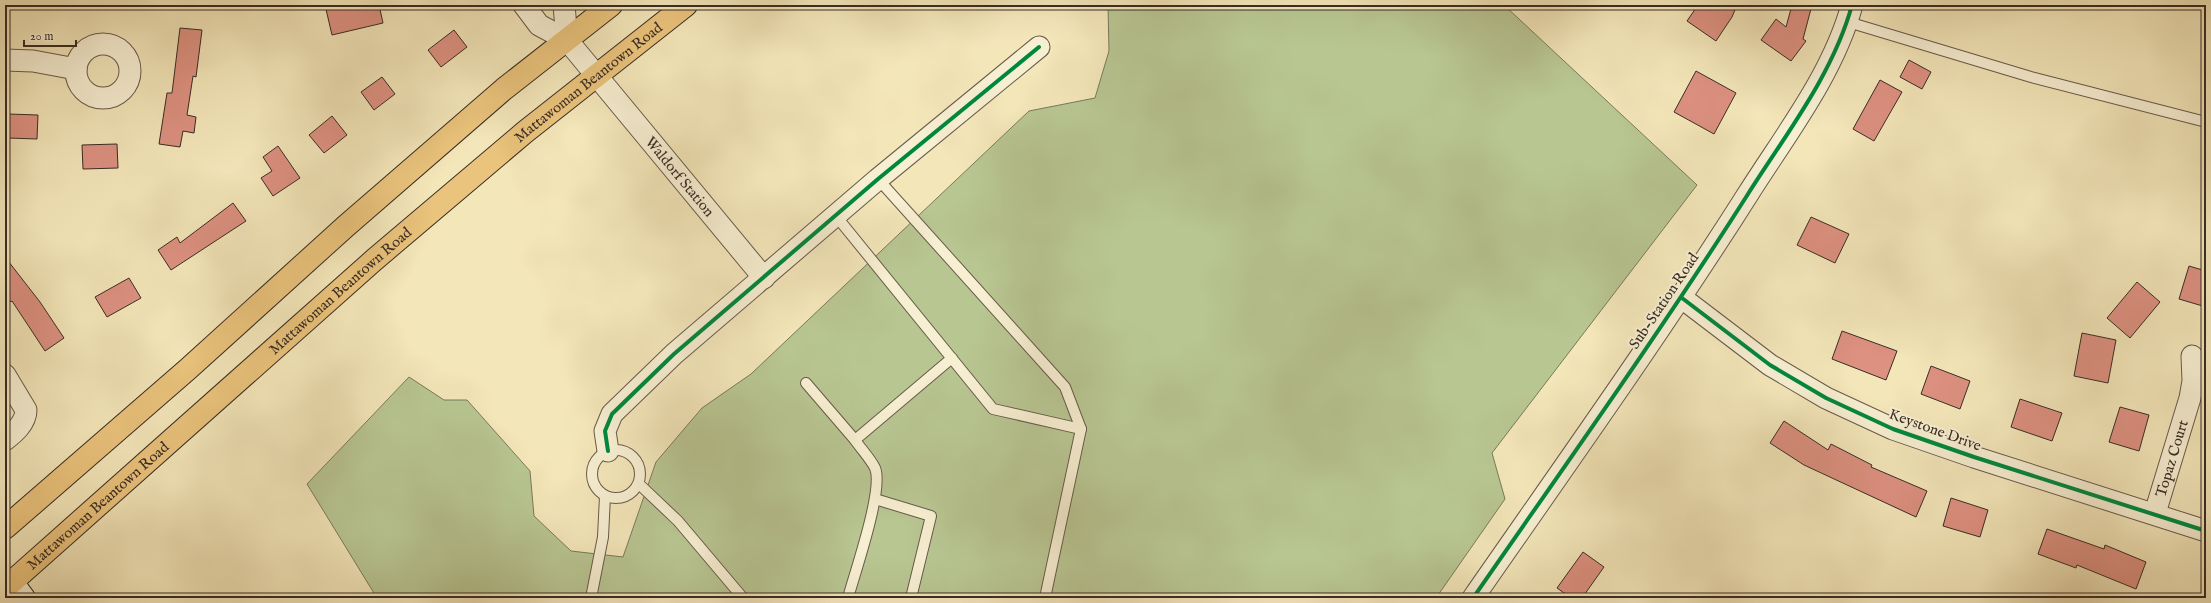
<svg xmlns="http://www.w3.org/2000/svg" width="2211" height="603" font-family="'IM FELL English',serif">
<rect width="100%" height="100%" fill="#f3e6b9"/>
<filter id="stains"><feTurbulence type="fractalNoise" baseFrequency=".005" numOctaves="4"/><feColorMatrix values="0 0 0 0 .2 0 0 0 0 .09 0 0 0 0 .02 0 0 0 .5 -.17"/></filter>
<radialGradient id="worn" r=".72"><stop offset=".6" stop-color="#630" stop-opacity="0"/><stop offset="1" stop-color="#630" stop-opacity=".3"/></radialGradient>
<path fill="#b8c692" stroke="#78795c" d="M1108,5H1504L1697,185L1492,453L1505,499L1436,598H377L307,484L409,377L444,400H467L530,471L534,516L571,551L623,557L656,462L702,408L751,374L1029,111L1095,98L1109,51Z"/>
<g fill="#dd9181" stroke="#392c25">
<path d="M325,5H379L383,23L332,35Z"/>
<path d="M1698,5H1737L1732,17L1716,41L1687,21Z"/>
<path d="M1792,5H1812L1803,39L1806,41L1791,61L1761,40L1776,19L1786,27Z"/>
<path d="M180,28L202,30L196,77L193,76L187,115L196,117L194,133L183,131L180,147L159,144L167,93H172Z"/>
<path d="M454,30L467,47L441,67L428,50Z"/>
<path d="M1909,60L1931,72L1922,89L1900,77Z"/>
<path d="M1696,71L1736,93L1714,134L1674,112Z"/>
<path d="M382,77L395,94L374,110L361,92Z"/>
<path d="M1880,80L1902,92L1874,141L1853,129Z"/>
<path d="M8,114L38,115L37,139L8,138Z"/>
<path d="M332,116L347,135L324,153L309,135Z"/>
<path d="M117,144L118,168L83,169L82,145Z"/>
<path d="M278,146L300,178L273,196L261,178L272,171L263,157Z"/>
<path d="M233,203L246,221L171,270L158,250L177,237L180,243Z"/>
<path d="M1811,217L1849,234L1835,263L1797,245Z"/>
<path d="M5,257L40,302L64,338L45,351L12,301L11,302L5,294Z"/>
<path d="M2189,266L2206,271V307L2179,299Z"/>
<path d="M129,278L141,298L107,317L95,297Z"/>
<path d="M2137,282L2160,302L2130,338L2107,318Z"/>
<path d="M1842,331L1897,351L1886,380L1832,359Z"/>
<path d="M2082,333L2116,340L2108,383L2074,376Z"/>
<path d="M1931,366L1970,381L1960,409L1921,394Z"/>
<path d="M2020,399L2062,413L2052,441L2011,427Z"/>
<path d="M2120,407L2149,415L2139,451L2109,442Z"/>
<path d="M1784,421L1828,450L1831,444L1872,465L1871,467L1927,491L1916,517L1804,465L1770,443Z"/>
<path d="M1951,498L1988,510L1980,537L1943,526Z"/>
<path d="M2047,529L2104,549L2105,545L2146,562L2136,589L2077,565L2076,568L2038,554Z"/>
<path d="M1583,552L1604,567L1582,598H1571L1557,588Z"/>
</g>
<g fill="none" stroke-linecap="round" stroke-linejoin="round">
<defs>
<g id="lane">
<path d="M1848,22L2031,77L2206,122"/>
<path d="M878,179L1065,387L1081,429L1045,598"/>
<path d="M836,216L993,409L1081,429"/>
<path d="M806,383L855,440"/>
<circle cx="616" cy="474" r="24"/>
<path d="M639,484L678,521L743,598"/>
<path d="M875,499L931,516L911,598"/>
<path d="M591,598L603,537L605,496"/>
<path d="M848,598C855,572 884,489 875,468C870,458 861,449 855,440L952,358"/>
</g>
<g id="street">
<path id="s1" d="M524,5L539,25L567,40L764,278"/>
<path d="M564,5L567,40"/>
<circle cx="103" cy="71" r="27"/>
<path d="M5,60L33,61L76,69"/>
<path d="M1682,298L1770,365L1826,398L1893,429L1974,457L2206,531"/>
<path d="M5,375L26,410C26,423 14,433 5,440"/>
<path d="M608,451L605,431L612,414L674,354L878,179L1039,47"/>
<path id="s2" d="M2155,513L2190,398L2193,381L2192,356"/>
<path d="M1473,598C1566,464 1661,331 1748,194C1786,134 1833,74 1852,5"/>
</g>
<path id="secondary" d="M5,580L12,582L24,598"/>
<g id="highway">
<path d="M5,528L188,369L346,226L504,89L611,5"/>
<path id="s3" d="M5,588L374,260L525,132L686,5"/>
</g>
</defs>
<use href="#lane" stroke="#685a4a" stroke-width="12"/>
<use href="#street" stroke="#685a4a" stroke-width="23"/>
<use href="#secondary" stroke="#392c25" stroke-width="24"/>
<use href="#highway" stroke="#392c25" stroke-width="24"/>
<use href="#lane" stroke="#f7efd2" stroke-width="10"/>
<use href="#street" stroke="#f7efd2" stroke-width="21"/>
<use href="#secondary" stroke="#f7efd2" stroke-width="22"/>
<use href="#highway" stroke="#eac37c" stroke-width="22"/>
<defs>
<g id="cycleway">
<path d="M1682,298L1770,365L1826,398L1893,429L1974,457L2206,531"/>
<path d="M608,451L605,431L612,414L674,354L878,179L1039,47"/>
<path d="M1473,598C1566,464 1661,331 1748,194C1786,134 1833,74 1852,5"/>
</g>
</defs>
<use href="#cycleway" stroke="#f7efd2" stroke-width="6"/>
<use href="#cycleway" stroke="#00873e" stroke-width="4"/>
</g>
<g text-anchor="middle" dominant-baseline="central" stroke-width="4" stroke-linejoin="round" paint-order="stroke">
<g font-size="15" fill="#392c25" stroke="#f7efd2">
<text stroke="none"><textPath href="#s3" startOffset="772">Mattawoman Beantown Road</textPath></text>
<text stroke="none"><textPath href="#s1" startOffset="234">Waldorf Station</textPath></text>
<text stroke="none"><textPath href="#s3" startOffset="448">Mattawoman Beantown Road</textPath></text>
<text transform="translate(1664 301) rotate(-56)">Sub-Station Road</text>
<text transform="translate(1935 430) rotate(20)">Keystone Drive</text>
<text stroke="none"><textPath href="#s2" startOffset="57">Topaz Court</textPath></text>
<text stroke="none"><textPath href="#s3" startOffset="124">Mattawoman Beantown Road</textPath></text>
</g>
</g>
<rect width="2211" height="603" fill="none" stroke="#f3e6b9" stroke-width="20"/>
<rect x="6" y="6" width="2199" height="591" fill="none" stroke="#392c25" stroke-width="2"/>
<rect x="10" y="10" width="2191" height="583" fill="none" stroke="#392c25"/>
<path d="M24 40v6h52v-6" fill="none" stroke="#392c25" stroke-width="2"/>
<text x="30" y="40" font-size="12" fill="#392c25" stroke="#f7efd2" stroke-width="3" paint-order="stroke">20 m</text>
<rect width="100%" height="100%" filter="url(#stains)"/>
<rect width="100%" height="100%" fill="url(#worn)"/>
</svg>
